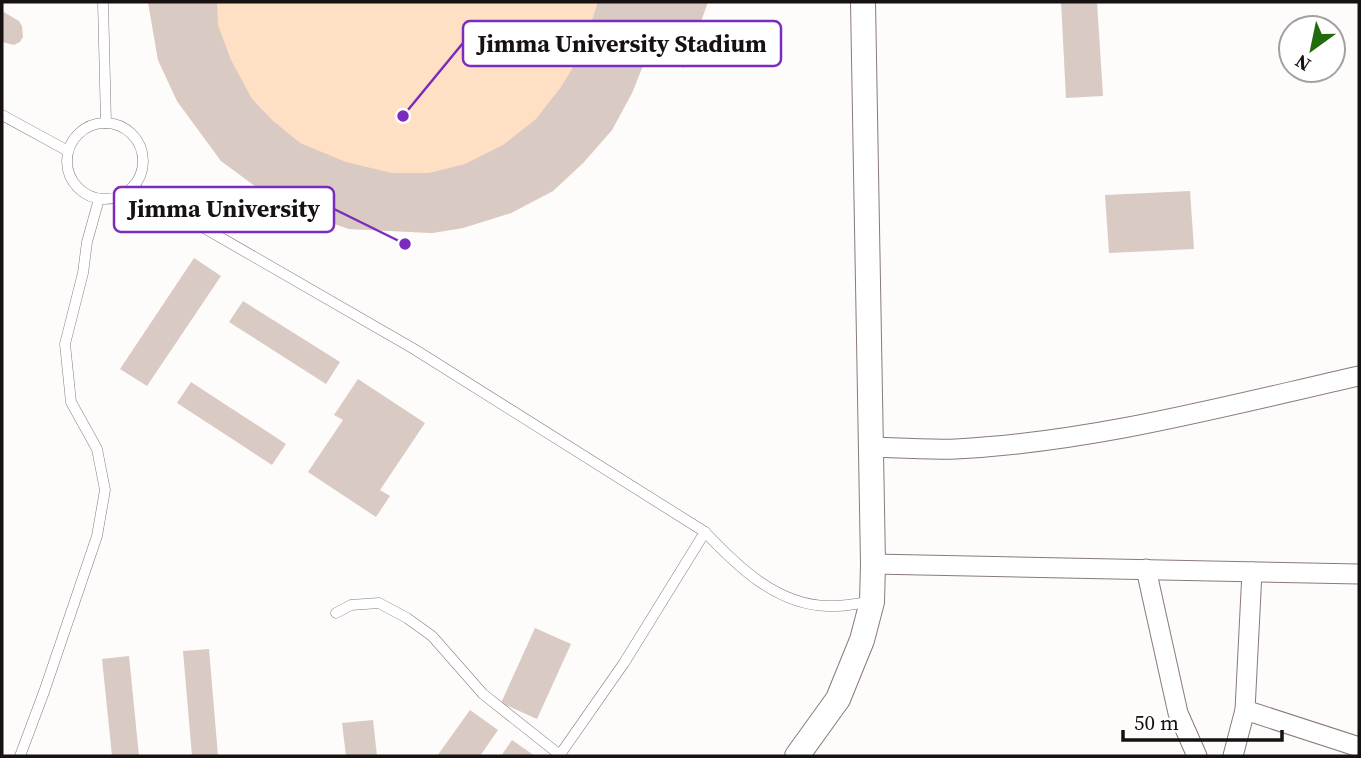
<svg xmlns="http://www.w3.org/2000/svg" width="1361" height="758" font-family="'Source Serif 4',serif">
<rect width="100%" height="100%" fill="#fefbfb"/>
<path fill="#ffe0c4" d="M148,2H708L684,68L648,53L632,93L612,130L584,162L553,191L511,213L463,228L432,233L349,229L303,213L259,189L221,161L177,101L158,60Z"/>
<g fill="#d9cac4">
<path d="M148,2H217L218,25L231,60L252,99L272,120L300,143L346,162L392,173H429L465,164L503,145L536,119L561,87L581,54L598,2H708L684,68L648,53L632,93L612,130L584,162L553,191L511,213L463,228L432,233L349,229L303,213L259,189L221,161L177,101L158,60Z"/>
<path d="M1061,2H1097L1103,96L1066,98Z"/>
<path d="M2,11L19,21L22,26L23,37L20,42L14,45L2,42Z"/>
<path d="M1190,191L1194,249L1109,253L1105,195Z"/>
<path d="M194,258L221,276L147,386L120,369Z"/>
<path d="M243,301L340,362L326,384L229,322Z"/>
<path d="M358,379L425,423L380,490L390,496L376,517L308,472L343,420L334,415Z"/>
<path d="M191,382L286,444L272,465L177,403Z"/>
<path d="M535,628L571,644L537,719L501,703Z"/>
<path d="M209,649L218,756H192L183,651Z"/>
<path d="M129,656L139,756H112L102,659Z"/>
<path d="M470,710L498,730L480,756H437Z"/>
<path d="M373,720L377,756H346L342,723Z"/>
<path d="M512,740L535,756H501Z"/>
</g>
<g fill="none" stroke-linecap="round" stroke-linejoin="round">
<defs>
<g id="service">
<path d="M103,2L106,123"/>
<path d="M2,115L68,151"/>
<circle cx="105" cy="161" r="38"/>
<path d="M133,187L414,349L705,532C738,567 777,605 828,606C842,607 857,603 871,602"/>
<path d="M336,613L351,605L379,603L407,618L432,636L483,694L560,755"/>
<path d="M20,756L44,692L97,536L105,490L97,449L71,402L65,344L83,273L87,242L99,199"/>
<path d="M559,756L624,663L705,532"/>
</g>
<g id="minor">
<path d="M871,447C899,448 928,450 956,449C1093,442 1226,406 1359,376"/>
<path d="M873,564L1359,574"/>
<path d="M1146,569L1178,713L1197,756"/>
<path d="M1245,710L1359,747"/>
<path d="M1233,756L1245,710L1252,572"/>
</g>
<path id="tertiary" d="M797,756L838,699L862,640L872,602L873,564L863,2"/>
</defs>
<use href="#service" stroke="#897a7a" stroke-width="11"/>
<use href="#minor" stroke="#897a7a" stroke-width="21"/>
<use href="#tertiary" stroke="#897a7a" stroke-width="26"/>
<use href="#service" stroke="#fff" stroke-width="10"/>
<use href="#minor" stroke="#fff" stroke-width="19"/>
<use href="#tertiary" stroke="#fff" stroke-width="24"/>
</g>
<path fill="none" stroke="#7b2cbf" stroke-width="2.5" d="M403 116L463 43M405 244L334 209"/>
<g fill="#7b2cbf" stroke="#fff" stroke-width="2.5">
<circle cx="403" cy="116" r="7"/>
<circle cx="405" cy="244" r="7"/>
</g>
<g fill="#fff" stroke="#7b2cbf" stroke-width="2.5">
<rect x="463" y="21" width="318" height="45" rx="7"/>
<rect x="114" y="187" width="220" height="45" rx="7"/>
</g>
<g font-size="24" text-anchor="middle" font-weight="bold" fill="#171111">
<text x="622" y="52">Jimma University Stadium</text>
<text x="224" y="217">Jimma University</text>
</g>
<rect width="1361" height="758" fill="none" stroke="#171111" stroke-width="7"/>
<g transform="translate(1312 49) rotate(213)"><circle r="33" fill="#ffffff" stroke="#a2a0a0" stroke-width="2"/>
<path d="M0-5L12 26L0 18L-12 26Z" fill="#206c0c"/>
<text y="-10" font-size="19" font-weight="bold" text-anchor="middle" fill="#171111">N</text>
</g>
<path d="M1123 730v10h159v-10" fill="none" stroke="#171111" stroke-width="3.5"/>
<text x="1134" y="730" font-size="21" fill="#171111" stroke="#ffffff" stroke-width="5" paint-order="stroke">50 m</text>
</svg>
